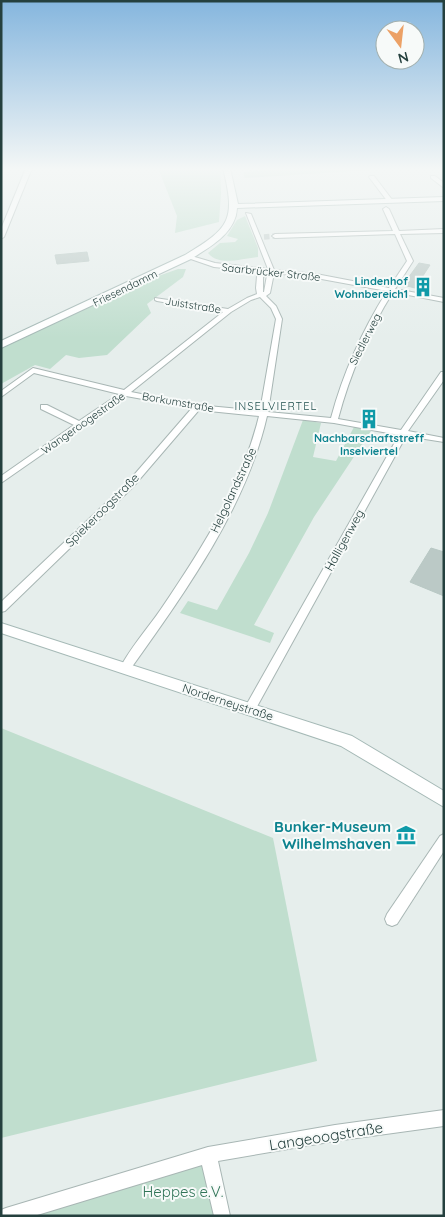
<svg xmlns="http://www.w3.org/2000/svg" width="445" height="1217" font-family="Quicksand,sans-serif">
<rect width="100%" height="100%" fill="#e6eeec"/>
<g fill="#c0dece">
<path d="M158,168H220L221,193L219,222L175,233L177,216Z"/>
<path d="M300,168H401L245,178L243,172Z"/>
<path d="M245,216L258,248V257C243,258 219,267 208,253L220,243L235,242L238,239L227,236L237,220Z"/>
<path d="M178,269H186L183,277L147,304L151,313L107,355L79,358L66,355L50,369L35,365L1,384V346L150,279Z"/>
<path d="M303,420L321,423L313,457L336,461L354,427L371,431L314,517L254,625L274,633L270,643L180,613L188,601L217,610L249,553L268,513Z"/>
<path d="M1,728L273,838L317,1061L1,1138Z"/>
<path d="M202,1162L215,1216H15Z"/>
</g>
<g fill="#bbc9c6" stroke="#b8c8c4">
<path d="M87,252L89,261L57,264L55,255Z"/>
<path d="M419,263L430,265L415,288L403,285Z"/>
<path d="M431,548L444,552V596L410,582Z"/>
</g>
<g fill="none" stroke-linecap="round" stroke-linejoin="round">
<path stroke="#bfcbc9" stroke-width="5.5" stroke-dasharray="5.5 3" stroke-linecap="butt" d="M264,237L275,236"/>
<defs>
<g id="street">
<path d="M26,168H32L4,237L1,239V229Z"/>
<path d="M370,176H374L393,201L392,202H388L369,177Z"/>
<path d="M431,176H435L444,183V188L431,178Z"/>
<path d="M386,207L389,209L399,231L444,229V233L400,234L413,261L395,289L444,298V302L393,292C368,332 350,374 338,419L401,430L441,372H444V380L408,431L444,438V442L406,436L254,712L250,714L246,712L244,709L399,435L334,423L267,416C246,509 183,595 129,671H121L120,668C131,647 148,628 161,609C201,550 242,486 259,416L199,410L133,487L5,611L1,612V602L127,483L192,408L126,396L1,483V476L74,425L41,409V405H47L79,421L119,394L34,373L1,397V391L33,368L124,390L223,312L157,301L155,300V298L228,309L247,298L257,294L256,288L257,276L263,272L214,267L185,257L188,255L215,263L268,269L246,213L251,214L274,270L316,274L389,288L407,261L395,234L275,238L272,236L275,234L393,231L383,209ZM274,273L316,278L387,291C362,331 343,373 331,418L268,412L282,319L276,306L266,296L270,293ZM267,275L264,292H263V277ZM260,297L271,308L276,319L260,411L197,405L131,392L231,312L251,300Z"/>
<path d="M444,834V851L397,924L392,926L387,924L385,919L387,914L440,836Z"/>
<path d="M444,1110V1126L335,1141L218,1161L230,1216H214L202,1165L34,1216H1V1210L6,1208L208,1147L335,1125Z"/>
</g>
<g id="secondary">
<path d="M223,168H230L238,204L444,197V201L237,208C236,233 210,247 191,259L1,348V341L185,255C230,228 236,220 223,168Z"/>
<path d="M1,623L352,736L444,791V807L341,746L1,633Z"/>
</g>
</defs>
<use href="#street" stroke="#a8b6b4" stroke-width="2"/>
<use href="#secondary" stroke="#a5b9b6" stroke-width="2"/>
<use href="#street" fill="#fff" fill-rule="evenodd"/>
<use href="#secondary" fill="#fff" fill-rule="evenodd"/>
</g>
<linearGradient id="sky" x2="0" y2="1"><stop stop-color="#85b6de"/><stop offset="0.5" stop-color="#f4f7f6"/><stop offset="1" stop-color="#f4f7f6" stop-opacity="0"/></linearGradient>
<rect width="445" height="338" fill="url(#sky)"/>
<defs>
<symbol id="building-bare" viewBox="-9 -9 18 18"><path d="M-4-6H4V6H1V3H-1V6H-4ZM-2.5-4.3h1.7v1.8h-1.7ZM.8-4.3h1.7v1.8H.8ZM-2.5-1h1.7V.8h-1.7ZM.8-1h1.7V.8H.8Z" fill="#0f9aa8" stroke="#f7faf9" stroke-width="2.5" paint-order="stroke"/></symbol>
<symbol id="museum-bare" viewBox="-9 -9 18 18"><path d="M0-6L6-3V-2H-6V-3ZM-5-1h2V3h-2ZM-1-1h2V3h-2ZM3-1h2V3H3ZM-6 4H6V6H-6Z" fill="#0f9aa8" stroke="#f7faf9" stroke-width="2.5" paint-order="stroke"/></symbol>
</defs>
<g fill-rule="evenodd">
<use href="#building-bare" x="409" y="273" width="28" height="28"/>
<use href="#building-bare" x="355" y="405" width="28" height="28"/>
<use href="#museum-bare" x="392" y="821" width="28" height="28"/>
</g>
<g text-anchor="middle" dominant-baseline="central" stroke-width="4" stroke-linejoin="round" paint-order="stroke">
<g font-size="11" fill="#25403e" stroke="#f7faf9">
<text transform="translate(271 272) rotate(6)">Saarbrücker Straße</text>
<text transform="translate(125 288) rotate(-26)">Friesendamm</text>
<text transform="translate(193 305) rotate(9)">Juiststraße</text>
<text transform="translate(365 339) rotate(-63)">Siedlerweg</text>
<text transform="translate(178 402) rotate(10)">Borkumstraße</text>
<text transform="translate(83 423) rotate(-35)">Wangeroogestraße</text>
</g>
<g font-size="11" font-weight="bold" fill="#0d838f" stroke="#f7faf9" text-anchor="end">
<text x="408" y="281">Lindenhof<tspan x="408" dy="13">Wohnbereich1</tspan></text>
<text x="369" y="438" text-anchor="middle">Nachbarschaftstreff<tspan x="369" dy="13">Inselviertel</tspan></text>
</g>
<g font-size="11" letter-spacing="1" fill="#22514f" stroke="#f7faf9">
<text x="276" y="406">INSELVIERTEL</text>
</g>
<g font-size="12" fill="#25403e" stroke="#f7faf9">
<text transform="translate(233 490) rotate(-65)">Helgolandstraße</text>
<text transform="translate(102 510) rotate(-45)">Spiekeroogstraße</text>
<text transform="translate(344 540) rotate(-61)">Halligenweg</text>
<text transform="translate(228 702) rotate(18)">Norderneystraße</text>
</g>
<g font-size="15" font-weight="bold" fill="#0d838f" stroke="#f7faf9" text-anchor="end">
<text x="391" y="826">Bunker-Museum<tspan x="391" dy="17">Wilhelmshaven</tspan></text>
</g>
<g font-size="15" fill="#25403e" stroke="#f7faf9">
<text transform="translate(326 1136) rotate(-9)">Langeoogstraße</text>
</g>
<g font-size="15" fill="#317558" stroke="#f7faf9">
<text x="183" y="1191">Heppes e.V.</text>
</g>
</g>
<rect width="445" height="1217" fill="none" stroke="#25403e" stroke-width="5"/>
<g transform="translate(400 45) rotate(165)"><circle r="24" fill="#f7faf9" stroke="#a3b0ae"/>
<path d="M0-4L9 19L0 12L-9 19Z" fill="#eca166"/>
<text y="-8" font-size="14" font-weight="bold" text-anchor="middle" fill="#25403e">N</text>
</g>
</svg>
